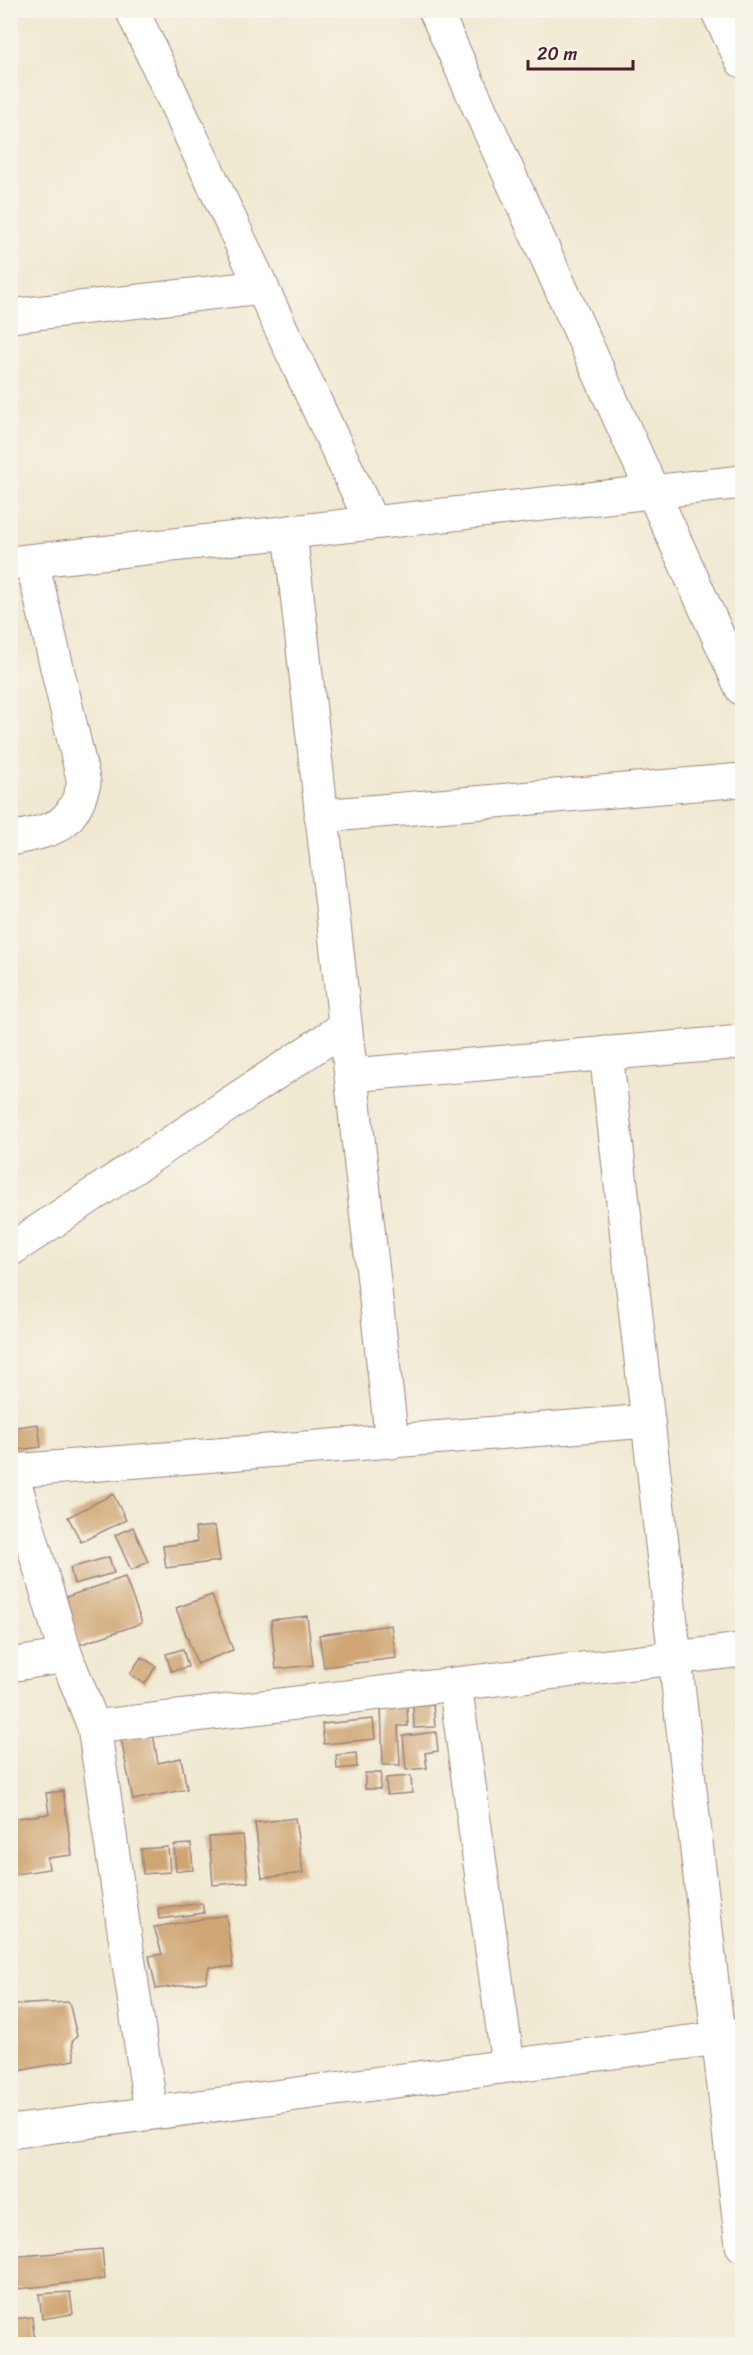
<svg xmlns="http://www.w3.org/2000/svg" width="753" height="2355" font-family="Sriracha,sans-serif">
<rect width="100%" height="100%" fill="#f7f3e8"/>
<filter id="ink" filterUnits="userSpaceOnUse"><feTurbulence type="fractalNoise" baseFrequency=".0167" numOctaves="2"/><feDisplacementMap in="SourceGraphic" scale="12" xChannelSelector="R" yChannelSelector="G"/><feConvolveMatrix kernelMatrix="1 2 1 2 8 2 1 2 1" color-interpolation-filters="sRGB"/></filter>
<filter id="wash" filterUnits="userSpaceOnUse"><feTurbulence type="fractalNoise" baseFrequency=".008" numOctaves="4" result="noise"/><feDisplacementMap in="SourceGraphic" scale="24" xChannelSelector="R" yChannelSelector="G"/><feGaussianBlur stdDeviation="1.35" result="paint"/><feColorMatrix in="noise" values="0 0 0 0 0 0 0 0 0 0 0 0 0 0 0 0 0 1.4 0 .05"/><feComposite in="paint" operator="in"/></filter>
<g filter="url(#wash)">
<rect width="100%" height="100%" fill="#f0e9d2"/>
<g id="blocks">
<g fill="#cfa573">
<path d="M38,1424L41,1447L10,1451V1428Z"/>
<path d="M113,1494L126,1520L81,1542L68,1517Z"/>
<path d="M215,1526L220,1561L166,1568L163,1546L197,1542L195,1528Z"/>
<path d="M133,1527L148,1562L131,1570L115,1535Z"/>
<path d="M109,1557L114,1573L74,1584L70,1568Z"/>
<path d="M125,1577L142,1623L76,1646L60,1599Z"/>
<path d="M212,1595L233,1650L197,1664L176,1608Z"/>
<path d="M307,1616L313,1665L276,1669L271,1620Z"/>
<path d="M391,1625L396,1658L324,1667L319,1635Z"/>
<path d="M183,1649L188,1667L171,1671L166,1654Z"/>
<path d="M141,1657L156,1666L145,1684L130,1674Z"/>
<path d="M433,1704L435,1727L414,1728L413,1705Z"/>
<path d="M407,1705L408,1726H398L400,1765H383L381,1706Z"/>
<path d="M373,1719L375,1739L324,1744L322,1724Z"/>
<path d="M436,1732L438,1751L425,1753L427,1768L406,1770L403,1736Z"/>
<path d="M153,1733L158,1763L181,1758L187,1789L133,1800L121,1739Z"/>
<path d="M356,1753L357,1767L337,1769L336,1755Z"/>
<path d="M365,1773H381L380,1789H365Z"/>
<path d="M411,1776L412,1793L387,1795L386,1778Z"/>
<path d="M63,1791L72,1855L47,1858L49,1869L10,1875V1819L49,1814L46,1793Z"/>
<path d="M295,1818L303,1873L262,1878L255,1823Z"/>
<path d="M243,1835L248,1882L213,1885L209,1837Z"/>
<path d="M191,1844L193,1870L176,1871L174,1845Z"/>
<path d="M168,1847L170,1872L143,1874L141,1849Z"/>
<path d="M202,1903L204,1913L159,1919L158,1909Z"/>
<path d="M226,1915L233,1967H209L206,1982L156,1989L149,1956L162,1954L154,1927Z"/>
<path d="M69,2002L77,2036L72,2042L75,2060L18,2071L10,2005Z"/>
<path d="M12,2073L16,2099L10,2100V2074Z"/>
<path d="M102,2249L105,2279L10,2290V2257Z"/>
<path d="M70,2292L73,2314L42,2319L39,2294Z"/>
<path d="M32,2317L35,2344H10V2319Z"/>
</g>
</g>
</g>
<g filter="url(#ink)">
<use href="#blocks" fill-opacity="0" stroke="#9d847e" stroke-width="1.5"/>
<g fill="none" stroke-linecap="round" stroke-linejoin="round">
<defs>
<g id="street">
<path d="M132,10L372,523"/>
<path d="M435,10L742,689"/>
<path d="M717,10L742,61"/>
<path d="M10,316L262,287"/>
<path d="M290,532L392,1442"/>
<path d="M10,563L742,482"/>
<path d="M321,816L742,780"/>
<path d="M10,839C53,830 72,829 84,783L32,561"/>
<path d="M606,1053L742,2245"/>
<path d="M351,1075L742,1042"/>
<path d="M10,1250L345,1027"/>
<path d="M10,1467L66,1656L94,1727L151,2112"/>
<path d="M12,1471L648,1421"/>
<path d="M10,1665L66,1656"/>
<path d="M455,1684L508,2065"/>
<path d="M94,1727L742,1650"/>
<path d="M10,2132L742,2035"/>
</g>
</defs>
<use href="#street" stroke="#9d847e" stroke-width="35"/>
<use href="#street" stroke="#fff" stroke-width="33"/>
</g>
</g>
<rect width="753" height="2355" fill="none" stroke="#f7f3e8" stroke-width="36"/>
<path d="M528 60v9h105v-9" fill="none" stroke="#4a1f2b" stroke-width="3"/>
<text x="537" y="60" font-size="18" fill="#4a1f2b" stroke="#f7f3e8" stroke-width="4.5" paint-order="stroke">20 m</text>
</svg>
